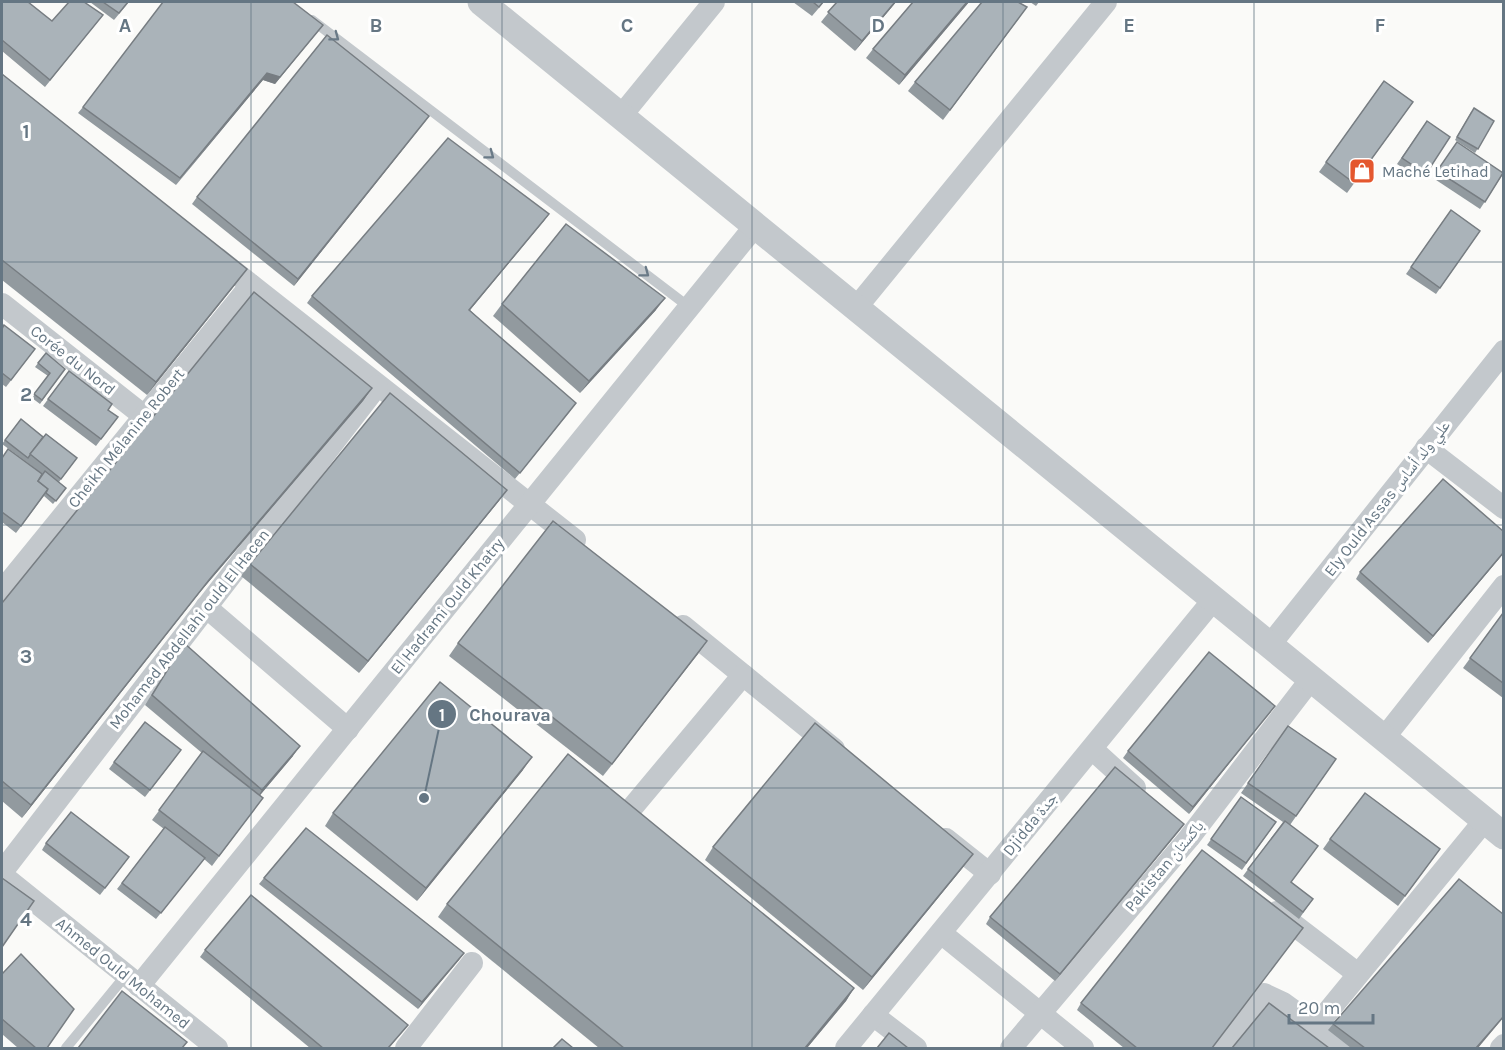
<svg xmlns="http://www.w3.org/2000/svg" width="1505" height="1050" font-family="Karla,'Noto Naskh Arabic',sans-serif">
<rect width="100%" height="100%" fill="#fafaf8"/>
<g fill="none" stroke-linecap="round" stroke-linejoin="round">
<g stroke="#c3c8cc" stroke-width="10">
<path d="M312,20L689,307"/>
<path d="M66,1048L126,975"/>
</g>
<g stroke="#c3c8cc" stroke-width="22">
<path d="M621,116L714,2"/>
<path d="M217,258L575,540"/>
<path d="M2,304L144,416"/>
<path d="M856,308L1106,2"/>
<path d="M1426,448L1504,508"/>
<path d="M2,591L251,285"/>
<path d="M206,607L348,729"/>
<path d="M683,626L834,749"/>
<path d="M1270,645L1504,351"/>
<path d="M1384,738L1504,586"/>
<path d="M1092,749L1135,788"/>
<path d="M626,815L743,675"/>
<path d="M946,839L990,874"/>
<path d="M2,872L377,386"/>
<path d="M2,875L217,1048"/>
<path d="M1277,912L1358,974"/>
<path d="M941,933L1083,1048"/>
<path d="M139,986L755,226"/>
<path d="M873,1015L916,1048"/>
<path d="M1316,1026L1485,820"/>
<path d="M406,1048L472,963"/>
<path d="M846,1048L1214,599"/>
<path d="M1011,1048L1189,838L1311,679"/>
<path d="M1221,1048L1257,999L1264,994L1283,1003L1345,1048"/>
<path d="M1501,1048L1504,1045"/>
</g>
<path stroke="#c3c8cc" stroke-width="27" d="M481,2L1504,836"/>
</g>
<g fill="#929a9f">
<path d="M2,2L52,21L103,15L45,87L2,51Z"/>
<path d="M90,2H129L114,20Z"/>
<path d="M793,2H824L812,16Z"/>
<path d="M837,2H896L855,51L821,22Z"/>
<path d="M913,2H969L899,85L866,58L873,49Z"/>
<path d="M1030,2H1039L1036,6Z"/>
<path d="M1020,17L943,120L908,91L915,82Z"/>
<path d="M323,25L275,84L263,80L176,185L78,113L83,107Z"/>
<path d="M2,74L238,281L147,395L2,280Z"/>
<path d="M1384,81L1413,102L1347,193L1319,172Z"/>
<path d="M1471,112L1494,121L1475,153L1455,140Z"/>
<path d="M429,116L294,286L192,204L197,197Z"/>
<path d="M1427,121L1450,137L1421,180L1397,164Z"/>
<path d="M1457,142L1503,174L1480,209L1433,178Z"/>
<path d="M1451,210L1480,231L1436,294L1406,274Z"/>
<path d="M549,214L470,310L571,410L515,479L307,303L312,296Z"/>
<path d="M502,304L656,310L580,393L493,316Z"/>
<path d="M2,329L35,349L6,387L2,384Z"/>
<path d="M46,353L65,369L40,404L32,398L48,376L35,367Z"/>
<path d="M69,371L108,410L118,417L96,446L43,406Z"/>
<path d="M372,388L363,401L200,592L22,818L2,801V603Z"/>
<path d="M21,419L43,437L46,434L77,458L59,482L66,488L53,504L44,496L16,533L2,522V458L8,449L40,472L2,444Z"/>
<path d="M507,490L498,502L359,673L241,576L250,564Z"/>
<path d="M1503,554L1428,643L1356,579L1360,572Z"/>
<path d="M1503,613V698L1463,668Z"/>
<path d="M707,641L603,776L449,656L458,643Z"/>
<path d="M184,643L293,756L260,795L263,798L212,866L204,859L156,919L117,889L164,829L152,820L202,753L145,705Z"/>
<path d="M1270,712L1189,814L1123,758L1128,751Z"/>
<path d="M1288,726L1336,759L1290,825L1291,882L1313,899L1299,919L1243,876L1283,822L1241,793Z"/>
<path d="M176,757L145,797L109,769L114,762Z"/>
<path d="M523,770L417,901L325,826L333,813Z"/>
<path d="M1241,797L1276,822L1242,870L1207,845Z"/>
<path d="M1184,824L1055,981L986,924L990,917Z"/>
<path d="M1330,839L1440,849L1398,906L1323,849Z"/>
<path d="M46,843L129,857L100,895L42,850Z"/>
<path d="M713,847L964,866L863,990L705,860Z"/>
<path d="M264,878L464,953L418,1009L259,884Z"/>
<path d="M447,904L854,988L846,1001L807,1048H599L438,917Z"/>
<path d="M205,950L408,1025L389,1048H310L200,957Z"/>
<path d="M2,974L47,1048H18L2,1034Z"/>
<path d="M1081,1003L1213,1048H1124L1077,1010Z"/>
<path d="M1333,1024L1478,1048H1351L1328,1030Z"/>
</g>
<g fill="#777d82">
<path d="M895,2H896L855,51L862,41Z"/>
<path d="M967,2H969L899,85L905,75Z"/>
<path d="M323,25L275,84L263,80L176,185L267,73Z"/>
<path d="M429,116L424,123L294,286L298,279Z"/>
<path d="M549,214L544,221L464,317L469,310Z"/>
<path d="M247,269L238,281L147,395L156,382Z"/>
<path d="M665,298L656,310L580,393L589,381Z"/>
<path d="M372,388L363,401L200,592L22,818L31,805L209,580Z"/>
<path d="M507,490L498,502L359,673L368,661Z"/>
<path d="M1503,553V554L1428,643L1433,636Z"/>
<path d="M707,641L698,654L603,776L612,764Z"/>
<path d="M1275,706L1270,712L1189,814L1193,807Z"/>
<path d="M300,746L293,756L256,800L262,790Z"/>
<path d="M532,757L523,770L417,901L426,888Z"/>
<path d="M1184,824L1179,831L1055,981L1060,974Z"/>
<path d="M973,854L964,866L863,990L872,977Z"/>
<path d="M464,953L459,960L418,1009L422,1002Z"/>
<path d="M854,988L846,1001L807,1048H805Z"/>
<path d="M1503,1017V1018L1478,1048H1476Z"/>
</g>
<g fill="#aab3b9" stroke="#777d82" stroke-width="1.5">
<path d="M2,2H28L52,21L69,2H84L103,15L50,80L2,40Z"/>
<path d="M103,2H128L119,13Z"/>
<path d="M163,2H293L323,25L280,77L267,73L180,178L83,107Z"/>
<path d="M813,2H823L819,7Z"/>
<path d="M837,2H895L862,41L828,12Z"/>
<path d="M913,2H967L905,75L873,49Z"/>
<path d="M982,2H1018L1027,7L950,110L915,82Z"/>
<path d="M327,35L429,116L298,279L197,197Z"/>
<path d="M2,74L247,269L156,382L2,260Z"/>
<path d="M1384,81L1413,102L1354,183L1326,162Z"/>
<path d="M1474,108L1494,121L1478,149L1457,137Z"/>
<path d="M1427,121L1450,137L1426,174L1402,158Z"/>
<path d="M448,138L549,214L469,310L576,403L520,473L312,296Z"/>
<path d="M1457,142L1503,173L1485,202L1437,171Z"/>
<path d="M1451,210L1480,231L1440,288L1411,267Z"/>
<path d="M566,224L665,298L589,381L502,304Z"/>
<path d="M254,292L372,388L209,580L31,805L2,781V603Z"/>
<path d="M4,325L35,349L11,380L2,373V329Z"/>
<path d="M46,353L65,369L42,400L34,394L50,373L38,363Z"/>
<path d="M69,371L112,404L108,410L118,417L101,439L48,399Z"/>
<path d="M390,393L507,490L368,661L250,564Z"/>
<path d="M21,419L43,437L28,458L5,440Z"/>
<path d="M46,434L77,458L61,479L30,454Z"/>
<path d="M8,449L42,474L38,481L48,489L21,526L2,512V458Z"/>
<path d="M45,471L66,488L56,501L46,493L48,489L38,481Z"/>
<path d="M1443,479L1503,531V553L1433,636L1360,572Z"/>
<path d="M553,521L707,641L612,764L458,643Z"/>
<path d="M1503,613V683L1470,658Z"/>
<path d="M184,643L300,746L262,790L152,695Z"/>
<path d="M1209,652L1275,706L1193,807L1128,751Z"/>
<path d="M440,682L532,757L426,888L333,813Z"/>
<path d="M145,722L181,750L150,790L114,762Z"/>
<path d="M815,723L973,854L872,977L713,847Z"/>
<path d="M1288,726L1336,759L1296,816L1248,783Z"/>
<path d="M203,751L263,798L219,856L159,810Z"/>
<path d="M568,754L854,988L805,1048H624L447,904Z"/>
<path d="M1115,767L1184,824L1060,974L990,917Z"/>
<path d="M1365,793L1440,849L1405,896L1330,839Z"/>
<path d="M1241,797L1276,822L1246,863L1211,839Z"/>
<path d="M71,812L129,857L105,888L46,843Z"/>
<path d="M1285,821L1318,846L1291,882L1313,899L1303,912L1248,869Z"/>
<path d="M165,827L205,858L161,913L122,883Z"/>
<path d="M306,828L464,953L422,1002L264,878Z"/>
<path d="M1202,850L1303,928L1212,1048H1137L1081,1003Z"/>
<path d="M2,878L34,901L2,947Z"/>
<path d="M1459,879L1503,914V1017L1476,1048H1365L1333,1024Z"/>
<path d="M251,895L408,1025L388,1048H323L205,950Z"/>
<path d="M21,954L74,1009L47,1048H36L2,1019V974Z"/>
<path d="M122,991L187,1042L182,1048H78Z"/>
<path d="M1269,1003L1329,1048H1232Z"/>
<path d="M889,1033L908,1048H877Z"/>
<path d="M562,1039L573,1048H553Z"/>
</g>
<defs><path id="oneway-chevron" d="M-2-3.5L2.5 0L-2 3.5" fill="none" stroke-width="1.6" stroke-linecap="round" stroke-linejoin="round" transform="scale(1.5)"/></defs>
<g stroke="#6a7a87">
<use href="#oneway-chevron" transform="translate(335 37) rotate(37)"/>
<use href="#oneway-chevron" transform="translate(490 155) rotate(37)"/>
<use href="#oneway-chevron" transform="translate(645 273) rotate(37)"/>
</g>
<path fill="none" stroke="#657683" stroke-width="1.5" stroke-opacity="0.55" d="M251,2V1048M502,2V1048M752,2V1048M1003,2V1048M1254,2V1048M2,262H1504M2,525H1504M2,788H1504"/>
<defs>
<symbol id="shop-square" viewBox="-11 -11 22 22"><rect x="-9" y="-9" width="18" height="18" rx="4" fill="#e4572e" stroke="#fff"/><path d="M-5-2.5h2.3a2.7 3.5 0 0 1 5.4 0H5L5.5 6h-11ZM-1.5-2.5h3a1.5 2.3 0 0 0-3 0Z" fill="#fff"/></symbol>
</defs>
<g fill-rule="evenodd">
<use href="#shop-square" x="1347" y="156" width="30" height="30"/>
</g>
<g text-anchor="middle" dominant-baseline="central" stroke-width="6" stroke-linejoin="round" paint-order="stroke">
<g font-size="16" fill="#657683" stroke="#fff" text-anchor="start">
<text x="1382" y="171">Maché Letihad</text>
</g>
<g font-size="16" fill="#657683" stroke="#fff">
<text transform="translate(73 360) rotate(38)">Corée du Nord</text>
<text transform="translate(126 438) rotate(-51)">Cheikh Mélanine Robert</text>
<text transform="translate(1387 498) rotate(-52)">Ely Ould Assas علي ولد أساس</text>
<text transform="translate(447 606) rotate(-51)">El Hadrami Ould Khatry</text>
<text transform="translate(189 629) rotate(-52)">Mohamed Abdellahi ould El Hacen</text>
<text transform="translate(1030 824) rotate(-51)">Djidda جدة</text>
<text transform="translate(1164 866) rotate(-50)">Pakistan باكستان</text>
<text transform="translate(123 973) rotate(39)">Ahmed Ould Mohamed</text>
</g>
</g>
<g font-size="20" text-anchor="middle" font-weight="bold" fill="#657683" stroke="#fff" stroke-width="6" stroke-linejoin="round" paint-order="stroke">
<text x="125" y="32">A</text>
<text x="376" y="32">B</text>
<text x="627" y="32">C</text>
<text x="878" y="32">D</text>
<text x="1129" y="32">E</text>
<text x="1380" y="32">F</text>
<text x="26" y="138">1</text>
<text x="26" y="401">2</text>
<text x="26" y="663">3</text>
<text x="26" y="926">4</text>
</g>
<path fill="none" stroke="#657683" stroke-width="2" d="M424 798L442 714"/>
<g fill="#657683" stroke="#fff" stroke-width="2">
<circle cx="424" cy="798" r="6"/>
<circle cx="442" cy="714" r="15"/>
</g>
<g font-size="18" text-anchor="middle" font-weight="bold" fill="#fff">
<text x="442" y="721">1</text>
</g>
<g font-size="18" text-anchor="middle" font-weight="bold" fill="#657683" stroke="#fff" stroke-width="6" stroke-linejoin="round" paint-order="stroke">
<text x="510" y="721">Chourava</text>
</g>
<rect width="1505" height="1050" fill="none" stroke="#657683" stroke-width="6"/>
<path d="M1289 1014v9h84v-9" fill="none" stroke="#657683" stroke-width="3"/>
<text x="1298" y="1014" font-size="18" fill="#657683" stroke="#ffffff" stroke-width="4.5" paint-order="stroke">20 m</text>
</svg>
